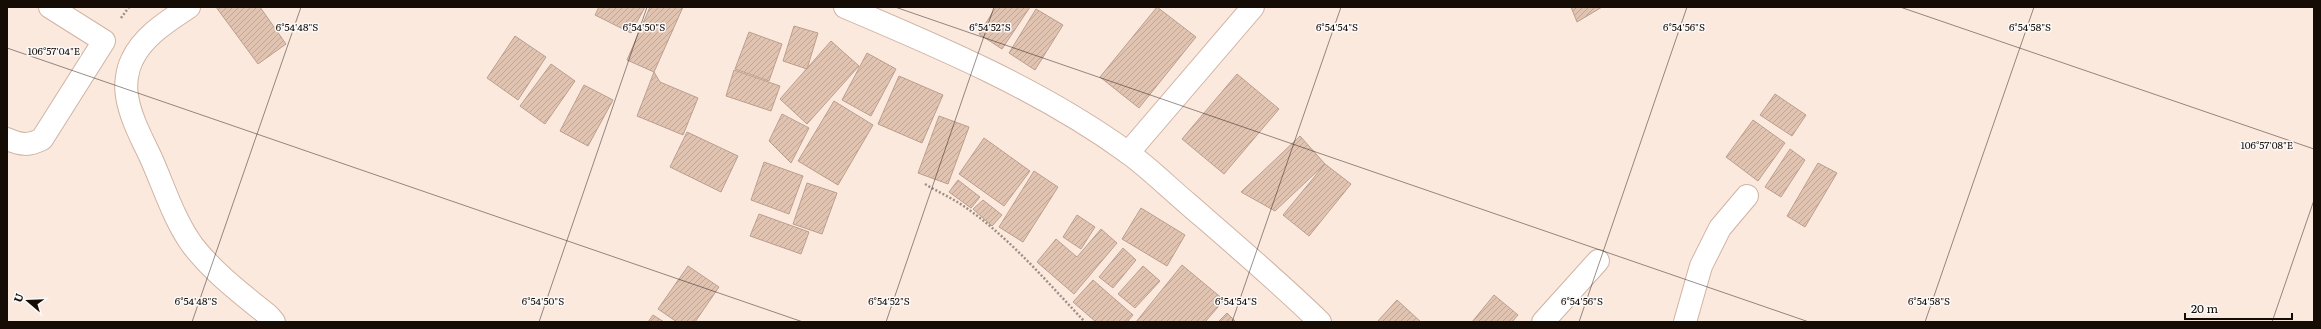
<svg xmlns="http://www.w3.org/2000/svg" width="2321" height="329" font-family="Literata,serif">
<defs>
<pattern id="building-hatch" width="6" height="6" patternUnits="userSpaceOnUse"><rect width="6" height="6" fill="#e1c3b2"/><path d="M-1 1l2-2M0 6l6-6M5 7l2-2" fill="none" stroke="#c0a698"/></pattern>
</defs>
<rect width="100%" height="100%" fill="#fbe9de"/>
<g fill="url(#building-hatch)" stroke="#bb9f8e">
<path d="M216,7H260L286,44L258,64Z"/>
<path d="M599,7H645L631,33L595,15Z"/>
<path d="M650,7H683L654,72L627,60Z"/>
<path d="M996,7H1030L1002,49L979,34Z"/>
<path d="M1157,7L1196,37L1139,108L1100,77Z"/>
<path d="M1571,7H1602L1577,22Z"/>
<path d="M1036,9L1063,25L1035,70L1009,53Z"/>
<path d="M794,26L818,33L807,69L783,61Z"/>
<path d="M749,32L782,44L769,81L735,69Z"/>
<path d="M515,36L546,57L518,100L487,78Z"/>
<path d="M831,41L859,66L807,124L780,99Z"/>
<path d="M867,53L896,69L871,116L842,100Z"/>
<path d="M551,64L575,81L545,124L520,106Z"/>
<path d="M734,70L780,86L771,111L726,96Z"/>
<path d="M654,72L660,82L698,98L683,135L637,116Z"/>
<path d="M1237,74L1279,109L1224,174L1182,139Z"/>
<path d="M899,76L943,95L922,143L878,124Z"/>
<path d="M584,85L613,100L588,146L560,131Z"/>
<path d="M1775,94L1806,115L1792,136L1760,115Z"/>
<path d="M834,101L873,125L838,185L798,161Z"/>
<path d="M782,114L809,128L791,163L769,141Z"/>
<path d="M939,116L969,127L948,184L918,173Z"/>
<path d="M1753,120L1785,143L1758,181L1726,157Z"/>
<path d="M687,132L738,156L721,192L670,167Z"/>
<path d="M1300,136L1325,164L1275,211L1241,192Z"/>
<path d="M984,138L1030,171L1004,206L959,174Z"/>
<path d="M1790,149L1805,160L1781,197L1765,187Z"/>
<path d="M764,162L803,176L789,214L751,200Z"/>
<path d="M1818,163L1837,173L1805,227L1787,216Z"/>
<path d="M1325,164L1351,184L1309,236L1283,215Z"/>
<path d="M1034,171L1058,187L1023,242L999,227Z"/>
<path d="M958,180L980,197L971,208L949,192Z"/>
<path d="M807,183L837,193L822,234L793,224Z"/>
<path d="M983,200L1002,215L992,226L973,209Z"/>
<path d="M1141,208L1185,235L1167,266L1122,239Z"/>
<path d="M759,214L809,232L801,254L750,236Z"/>
<path d="M1077,215L1095,227L1081,249L1063,237Z"/>
<path d="M1101,229L1117,243L1074,294L1037,262L1056,239L1077,257Z"/>
<path d="M1123,248L1136,260L1113,288L1099,277Z"/>
<path d="M1182,265L1224,300L1205,322H1136Z"/>
<path d="M688,266L719,287L695,322H677L658,309Z"/>
<path d="M1143,266L1160,281L1135,308L1118,294Z"/>
<path d="M1093,280L1133,315L1127,322H1096L1073,302Z"/>
<path d="M1494,295L1518,315L1512,322H1472Z"/>
<path d="M1397,300L1421,322H1377Z"/>
<path d="M1227,313L1236,322H1218Z"/>
<path d="M653,315L664,322H648Z"/>
</g>
<g fill="none" stroke-linecap="round" stroke-linejoin="round">
<defs>
<g id="minor">
<path d="M189,7C168,21 143,36 132,60C127,70 125,85 127,96C130,117 142,139 151,158C164,187 174,220 193,246C215,274 242,294 269,316L274,322"/>
<path d="M845,7C942,48 1041,90 1127,152C1148,167 1167,186 1187,203C1232,242 1278,281 1320,322"/>
<path d="M7,139C21,145 29,146 42,139L104,41L50,7"/>
<path d="M1128,153L1253,7"/>
<path d="M1543,322L1598,261"/>
<path d="M1685,322L1701,266L1720,228L1747,196"/>
</g>
</defs>
<use href="#minor" stroke="#d0b3a2" stroke-width="24"/>
<g stroke="#9d8e85" stroke-width="2.5" stroke-dasharray="2 2" stroke-linecap="butt">
<path d="M121,18L129,7"/>
<path d="M925,184C938,192 952,198 965,207C1010,238 1047,282 1085,322"/>
</g>
<use href="#minor" stroke="#fff" stroke-width="22"/>
</g>
<path fill="none" stroke="#160c06" stroke-width="1" stroke-opacity="0.45" d="M895,7L1809,322M1900,7L2314,149M7,48L803,322M192,322L301,7M539,322L647,7M886,322L994,7M1232,322L1341,7M1579,322L1687,7M1925,322L2034,7M2272,322L2314,200"/>
<g font-size="10" text-anchor="middle" fill="#160c06" stroke="#fafafa" stroke-width="3" stroke-linejoin="round" paint-order="stroke">
<text x="297" y="31">6°54'48"S</text>
<text x="644" y="31">6°54'50"S</text>
<text x="990" y="31">6°54'52"S</text>
<text x="1337" y="31">6°54'54"S</text>
<text x="1684" y="31">6°54'56"S</text>
<text x="2030" y="31">6°54'58"S</text>
<text x="54" y="55">106°57'04"E</text>
<text x="2267" y="149">106°57'08"E</text>
<text x="196" y="305">6°54'48"S</text>
<text x="543" y="305">6°54'50"S</text>
<text x="889" y="305">6°54'52"S</text>
<text x="1236" y="305">6°54'54"S</text>
<text x="1582" y="305">6°54'56"S</text>
<text x="1929" y="305">6°54'58"S</text>
</g>
<rect width="2321" height="329" fill="none" stroke="#160c06" stroke-width="16"/>
<g transform="translate(28 301) rotate(289)" stroke="#fafafa" stroke-width="3" paint-order="stroke">
<path d="M0-3L7 15L0 10L-7 15Z" fill="#160c06"/>
<text y="-6" font-size="11" font-weight="bold" text-anchor="middle" fill="#160c06">U</text>
</g>
<path d="M2185 313v6h107v-6" fill="none" stroke="#160c06" stroke-width="2"/>
<text x="2191" y="313" font-size="12" fill="#160c06" stroke="#fafafa" stroke-width="3" paint-order="stroke">20 m</text>
</svg>
